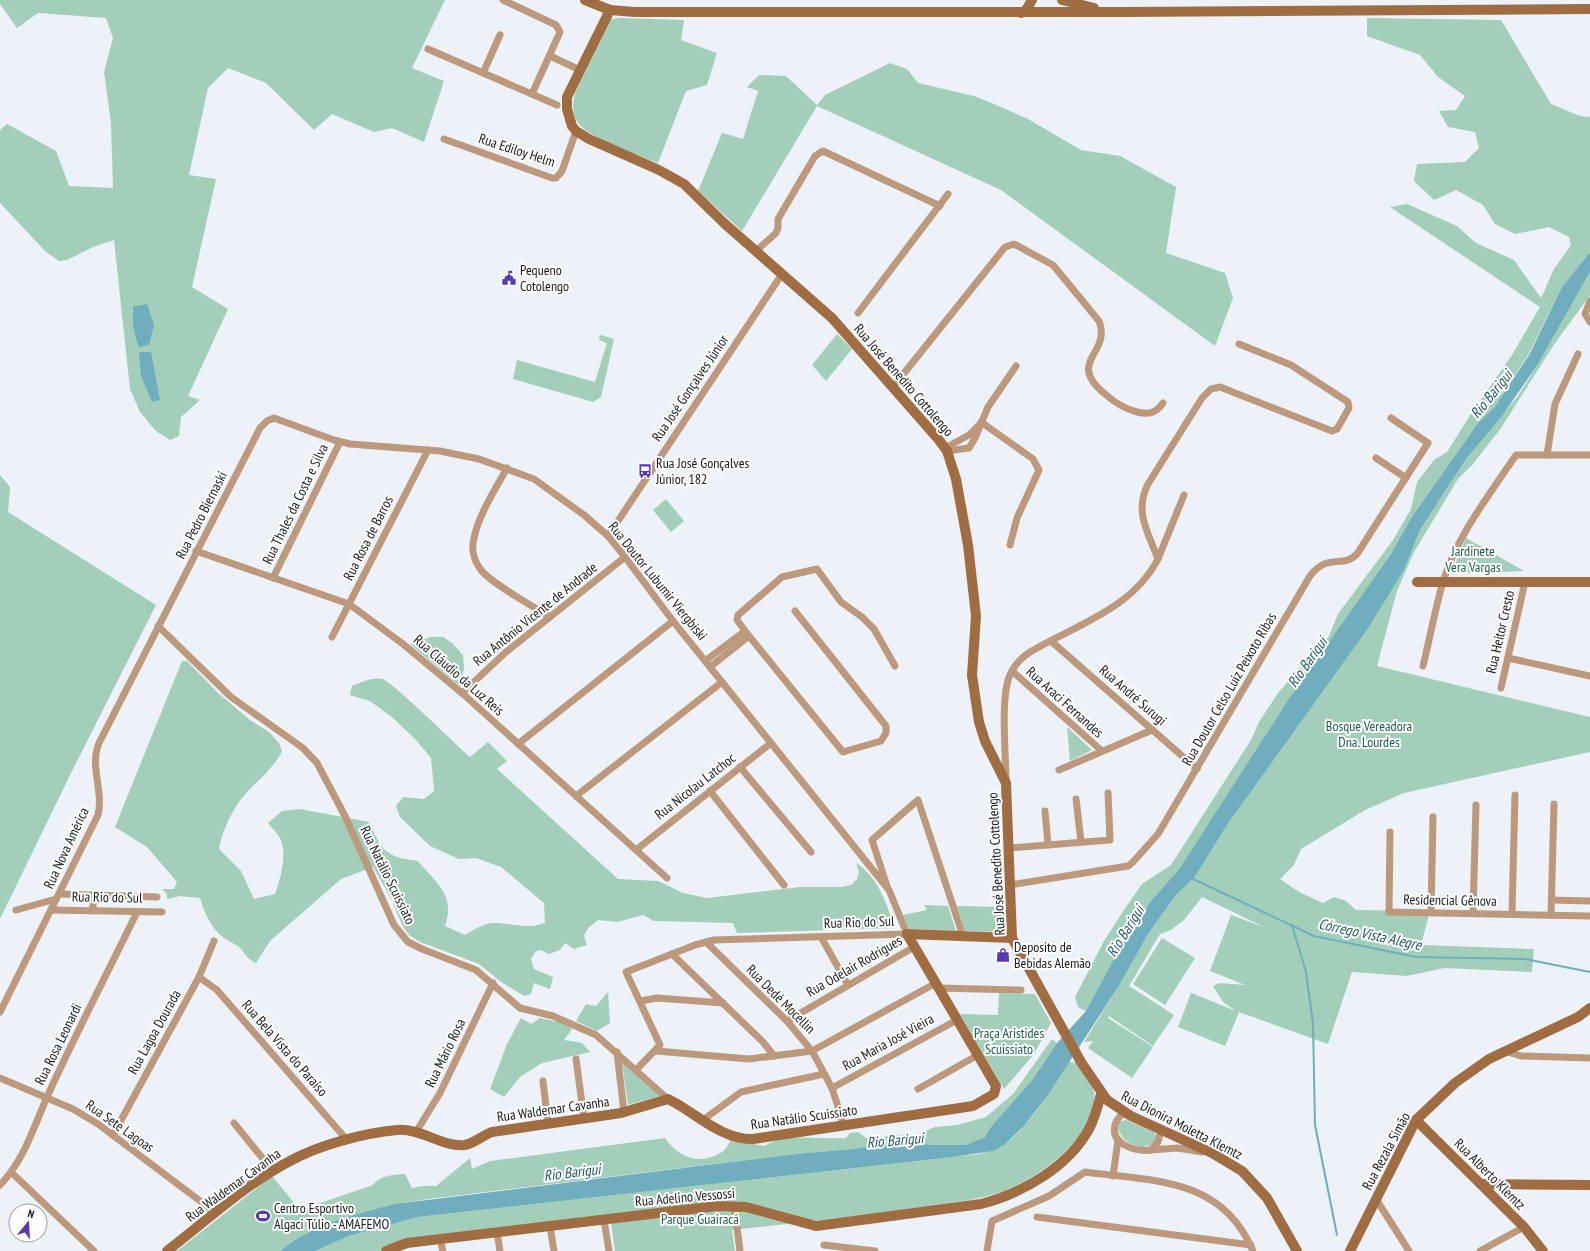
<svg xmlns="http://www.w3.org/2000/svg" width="1590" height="1251" font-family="'PT Sans Narrow',sans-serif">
<rect width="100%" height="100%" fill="#ecf2f8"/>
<g fill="#a3ceb9" fill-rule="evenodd">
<path d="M0,0H445L412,68L444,81L424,142L392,128L374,132L332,114L314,130L266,83L228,68L208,88L189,175L216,179L192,287L228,309L188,396L200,400L181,417L179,436L170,440L156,431L140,412L130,389L114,240L93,247L67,260L59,261L46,252L0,203V130L7,124L56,151L69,186L113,188L111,123L104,72L113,38L106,18L38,13L17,28L0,4ZM147,304L138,347L133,326V306Z"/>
<path d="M619,18L684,20L681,40L717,53L707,85L686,91L658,163C639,155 592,139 580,125C571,116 573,104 575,93L611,19Z"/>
<path d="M1367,18L1501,20L1551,104L1580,116L1590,117V252L1562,287L1528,355L1494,408L1478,423L1411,518L1391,554L1180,868L1150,902L1115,957L1086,1011L1078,1007L1075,997L1104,941L1124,910L1142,884L1171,865L1251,740L1259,722L1278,693L1305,662L1313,658L1329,636L1338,614L1393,540L1411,509L1417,482L1434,460L1447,452L1471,414L1512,355L1540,307L1390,207L1407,204L1457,226L1476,243L1514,260L1541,298L1554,269L1571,245L1569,237L1549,227L1515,234L1495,224L1483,205L1456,190L1434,200L1414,181L1417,164L1465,162L1479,148L1475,132L1448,127L1439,111L1456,110L1465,96L1438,77L1420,55L1367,36Z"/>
<path d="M890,63L907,69L918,83L974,96L994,104L1028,119L1081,150L1120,156L1176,187L1166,253L1225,273L1233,298L1215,346L1001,190L817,106L742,231L698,191L722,133L743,139L758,91L747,87L759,75L786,76L817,105L825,95Z"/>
<path d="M1590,272V295L1553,346L1501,428L1473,464L1458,479L1414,552L1397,591L1377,666L1590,717V752L1404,793L1365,810L1301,849L1294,865L1280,879L1299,892L1323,903L1334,897L1346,901L1356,910L1430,911L1421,945L1534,949L1532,972L1444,968L1407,976L1352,972L1328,1044L1239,1012L1225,1046L1178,1027L1191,993L1236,1011L1223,1002L1213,986L1220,983L1245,985L1210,971L1231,915L1264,927L1202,897L1184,920L1171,930L1160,934L1129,986L1174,1015L1153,1046L1109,1016L1108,1018L1153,1047L1132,1078L1088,1048L1093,1041L1084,1042L1120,984L1148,934L1176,895L1194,878L1229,822L1394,585L1404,570L1420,530L1466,459L1518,396L1538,364Z"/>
<path d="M837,334L852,349L826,381L812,365Z"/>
<path d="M600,335L614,339L601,397L593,402L513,379L517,360L595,382L607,343L599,340Z"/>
<path d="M0,475L10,487L8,512L156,605L71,773L0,919Z"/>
<path d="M666,499L684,521L671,532L653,510Z"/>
<path d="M1466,538L1524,571L1451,574Z"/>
<path d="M431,637H443L452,643L463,655L464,668L460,686L410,644Z"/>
<path d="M182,661H187L217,692L250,720L269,732L279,743L282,751C273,770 255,782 242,798C231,812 222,832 219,849L241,871L254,899L275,894C280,880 288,853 280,838C277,833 272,828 268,823L282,811L300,809L369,822C382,851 385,857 418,861C436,883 456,895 445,926L465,935C473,930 484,923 494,923C514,923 524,930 545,923L544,903L501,867L476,858L459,859L430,846L400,817L396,806L403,797L424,799L434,791L431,758L415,739L393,718L370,701L350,695L352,686C361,683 371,677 382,679C392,681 457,746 470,757L488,742L507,761L497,769L618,879L658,881L683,893L707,898L800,887H841L851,885L857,879L859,872L856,863C879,878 886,903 895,928L737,933L733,923L654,921L643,915L617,922L598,920L588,928L584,936L587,945L574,949L565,943L560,950L549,954L541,950L536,951L531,959L534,969L553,977L550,989L534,983L531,994L524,996L501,982L479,964L420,942L409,935L402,925L392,900L373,867L341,879L270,941L256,963C244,957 246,953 238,946C233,943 228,941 224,938C211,928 204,912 200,898L180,896L167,899V894L162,889H174L177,882L147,847L115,827Z"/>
<path d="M1067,727L1092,750L1070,761Z"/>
<path d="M924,905L948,906L956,931L909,929L903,915L927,910Z"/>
<path d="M957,906L1005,907L1006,932L965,931Z"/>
<path d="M1162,938L1195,958L1165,1005L1133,984Z"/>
<path d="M608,992L610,1023L597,1031L576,1021L586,1004L596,1006Z"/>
<path d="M999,993L1035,994L1051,1023L1034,1054L1004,1089L960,1014L998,1015Z"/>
<path d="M521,1018L531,1024L540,1018L567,1024L572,1029L564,1040L582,1043L590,1052L542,1063L520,1077L504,1097L490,1089L507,1044Z"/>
<path d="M1052,1039L1057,1043L1033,1079L990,1128L985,1137L965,1145H932L901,1141L854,1149L805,1153L428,1199C381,1206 317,1220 280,1251H177L272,1176L300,1210L373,1185C380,1175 393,1175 405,1174L412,1188L422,1186H436L470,1158L472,1169L490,1161L665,1138C679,1158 700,1166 722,1152C726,1150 728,1144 731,1140L764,1146C787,1132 820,1140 846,1138L850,1133L858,1132L866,1138L880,1139L889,1135H916L935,1127L957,1125L986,1117L1013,1094Z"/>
<path d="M622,1062L660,1096L628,1105Z"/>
<path d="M1069,1062L1077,1063C1082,1071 1089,1080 1093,1088C1098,1102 1089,1123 1081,1134C1063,1156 1041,1174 1015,1186C986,1200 953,1202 921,1207C858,1216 795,1223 732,1230L735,1251H615L610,1216L383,1248L380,1251H315L349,1236L418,1217L953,1157C966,1155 981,1155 993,1150C1022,1140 1053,1087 1069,1062Z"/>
<path d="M1126,1120L1154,1132L1156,1135L1155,1142C1142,1153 1123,1144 1118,1129L1119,1122Z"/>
</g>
<g fill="#6eaebe">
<path d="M1590,252V272L1538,364L1502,416L1466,459L1420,530L1404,570L1366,631L1229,822L1194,878L1176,895L1148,934L1120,984L1048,1095L1024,1126L1004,1145L993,1151L953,1157L418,1217L349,1236L315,1251H280C312,1224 356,1214 395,1204L805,1153L854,1149L901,1141L932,1145H965L985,1137L990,1128L1033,1079L1057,1043L1086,1011L1115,957L1150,902L1180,868L1289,699L1391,554L1411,518L1478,423L1494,408L1529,355L1562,287Z"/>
<path d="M147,304L154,325L149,345L138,347L133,326V306Z"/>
<path d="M139,352H151L160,400L152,402L141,376Z"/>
</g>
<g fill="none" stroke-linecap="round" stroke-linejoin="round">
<g stroke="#6eaebe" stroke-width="2">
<path d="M1191,878L1314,936L1416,957L1525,959L1590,972"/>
<path d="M1292,925L1306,972L1313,1023L1315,1125L1337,1235"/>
</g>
<g stroke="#bc987c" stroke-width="7">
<path d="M503,0L556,25L560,32L532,94"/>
<path d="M428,49L557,105"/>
<path d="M550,56L580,70"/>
<path d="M483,73L500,35"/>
<path d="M444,139L552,178H556L562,171L576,131"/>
<path d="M756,251L776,233L778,228V219L815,156L823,151L940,206"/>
<path d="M1590,301L1585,314L1590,322"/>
<path d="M858,313L948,194"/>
<path d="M893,387L1005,247L1014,244L1053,265L1099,321C1112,354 1065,361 1105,394C1114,402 1125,409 1137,412C1149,415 1156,413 1163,403"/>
<path d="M981,422L1033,459L1039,470L1017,518L1010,545"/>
<path d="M945,448L969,435L980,424"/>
<path d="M947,451L969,448L975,438L988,407L1016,366"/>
<path d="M1547,455L1555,404L1578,354"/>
<path d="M1376,458L1406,478"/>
<path d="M507,468C495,490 479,514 474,538C471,549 474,561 481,570C492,584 533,606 550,617"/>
<path d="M608,536L782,274"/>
<path d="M196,551L349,604L403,644L462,693L667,878"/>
<path d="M1158,559L1184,495"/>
<path d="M273,578L340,442"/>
<path d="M795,611L886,726V733L881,741L843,752L745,631L737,620L738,615L782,577L817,569L841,602L862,617L874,629L895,666"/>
<path d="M158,626L231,697L303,748L317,763L345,816L394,925L408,942L422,949L476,970L520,1008L553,1016L596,1035L668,1099"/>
<path d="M332,637L428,450"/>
<path d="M1051,641L1197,769"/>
<path d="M1508,658L1590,676"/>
<path d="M705,661L745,631"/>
<path d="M1423,666C1430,638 1435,609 1443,582C1457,536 1489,495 1516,455H1590"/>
<path d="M710,667L749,636"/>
<path d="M1012,671L1102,751"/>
<path d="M1501,688L1525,582"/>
<path d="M462,693L506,652L625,557"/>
<path d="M518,744L673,621"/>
<path d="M740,767L811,852"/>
<path d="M1059,770L1152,730"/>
<path d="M1006,781C1006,756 1000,696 1010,675C1014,665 1021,658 1030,652C1076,625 1132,609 1158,559C1148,532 1134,512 1148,484L1202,398L1211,389L1220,387L1332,431L1337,429L1349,408L1348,402L1291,365L1239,344"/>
<path d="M710,791L784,885"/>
<path d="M576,796L722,682"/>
<path d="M1076,799L1081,842"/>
<path d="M1045,811L1048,845"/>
<path d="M1390,832L1389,912L1590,916"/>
<path d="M1009,848L1110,840L1108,793"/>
<path d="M636,850L771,743"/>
<path d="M1010,885L1128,866L1133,862L1158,834L1310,576C1328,552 1343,569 1357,554L1428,443L1391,418"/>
<path d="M887,886L872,840L918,800L963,936"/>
<path d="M59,894L157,897"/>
<path d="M1552,900L1590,901"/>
<path d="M16,910L56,899"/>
<path d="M51,910L162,912"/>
<path d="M93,911V895"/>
<path d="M1431,912L1433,817"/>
<path d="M1473,913L1476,805"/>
<path d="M1512,913L1515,795"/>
<path d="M1551,915L1554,804"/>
<path d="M821,937L848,985"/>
<path d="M706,942L787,1021L812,1051L832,1088L844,1126"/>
<path d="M672,954L763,1042L774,1056"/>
<path d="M199,977L217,990L347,1140"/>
<path d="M938,988L1021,990"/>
<path d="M640,1001L657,998L723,1003"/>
<path d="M0,1012L98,815C104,790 89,767 99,743L260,428L267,421L274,418L334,440L350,444L440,451L479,459L534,479L584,515L608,536L625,557L673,621L889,890L907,934L714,940L695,945L626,972L660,1045L636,1070"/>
<path d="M787,1021L914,947"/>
<path d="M656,1051L749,1059L812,1051L936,983"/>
<path d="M1505,1051L1521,1056L1590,1058"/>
<path d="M617,1052L624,1112"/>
<path d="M576,1059L584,1118"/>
<path d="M0,1078L73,1109L98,1124L216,1213"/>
<path d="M543,1081L548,1123"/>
<path d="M832,1088L957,1020"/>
<path d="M918,1089L978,1055"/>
<path d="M1124,1112C1120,1116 1116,1120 1115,1125C1110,1145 1137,1152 1151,1150L1158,1142L1161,1130"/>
<path d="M703,1120L741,1092L824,1074"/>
<path d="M234,1123L273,1171"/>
<path d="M416,1132L440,1093L493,983"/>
<path d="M113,1135L199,977L214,941"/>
<path d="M1151,1150L1178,1148L1202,1152"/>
<path d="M12,1173L94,1251"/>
<path d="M1113,1176L1118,1140"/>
<path d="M0,1185C24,1160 33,1129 47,1097C75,1035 107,974 137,912"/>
<path d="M1376,1199L1409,1251"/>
<path d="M734,1205L740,1251"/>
<path d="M1037,1217L1251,1245"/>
<path d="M604,1220L609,1251"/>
<path d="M550,1226L554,1251"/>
<path d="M497,1232L500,1251"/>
<path d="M440,1239L443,1251"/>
<path d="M824,1245L875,1251"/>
<path d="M987,1251L992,1221L1049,1196L1085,1172C1153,1181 1222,1177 1253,1251"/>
<path d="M1480,1251L1524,1227"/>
</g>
<g stroke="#a06c42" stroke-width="10">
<path d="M585,0L610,10L567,97V109L572,126L576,131L589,139L659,170L684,184L725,224L832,318L939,440L947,451L956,479L968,545L976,616L972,675L979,722L985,741L1006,783L1012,938L1081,1062L1107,1100L1131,1116L1212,1153L1242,1171L1267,1198L1297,1251"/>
<path d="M1062,0L1094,8"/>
<path d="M610,10L635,12H1123L1590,9"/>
<path d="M1021,13L1026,10L1032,0"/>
<path d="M1417,582H1590"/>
<path d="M907,934L1012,938"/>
<path d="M1416,1120L1524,1227L1543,1251"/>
<path d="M1481,1184L1590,1185"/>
<path d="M167,1251C206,1221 246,1184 290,1161C319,1145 364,1133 397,1130C421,1128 444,1148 465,1145C475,1143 483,1135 492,1132L621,1113L668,1099C695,1112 721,1140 753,1139L973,1106L994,1094L996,1086L907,934"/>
<path d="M386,1251L407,1243L717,1206L746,1207L816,1226L981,1204C1023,1193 1068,1167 1089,1129C1095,1118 1098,1106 1101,1094"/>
<path d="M1350,1251L1416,1120L1455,1083L1489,1059L1578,1017L1590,1008"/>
</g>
</g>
<defs>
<symbol id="civic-bare" viewBox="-9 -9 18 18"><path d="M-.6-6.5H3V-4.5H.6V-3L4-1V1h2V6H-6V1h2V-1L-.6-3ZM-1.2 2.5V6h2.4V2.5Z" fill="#583ab2" stroke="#fefefe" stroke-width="2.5" paint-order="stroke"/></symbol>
<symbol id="bus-bare" viewBox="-9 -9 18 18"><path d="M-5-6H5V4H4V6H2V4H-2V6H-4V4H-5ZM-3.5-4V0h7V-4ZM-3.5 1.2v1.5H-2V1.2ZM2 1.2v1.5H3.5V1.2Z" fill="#583ab2" stroke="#fefefe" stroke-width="2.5" paint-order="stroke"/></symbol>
<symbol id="shop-bare" viewBox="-9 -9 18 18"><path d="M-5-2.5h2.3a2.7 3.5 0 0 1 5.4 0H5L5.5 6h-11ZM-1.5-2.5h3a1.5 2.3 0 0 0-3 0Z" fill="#583ab2" stroke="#fefefe" stroke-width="2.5" paint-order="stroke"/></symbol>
<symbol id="stadium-bare" viewBox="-9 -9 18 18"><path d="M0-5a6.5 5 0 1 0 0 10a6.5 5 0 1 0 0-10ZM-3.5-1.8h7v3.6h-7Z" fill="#583ab2" stroke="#fefefe" stroke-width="2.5" paint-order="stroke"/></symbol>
</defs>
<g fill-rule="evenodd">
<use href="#civic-bare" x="499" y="268" width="20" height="20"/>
<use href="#bus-bare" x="635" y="461" width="20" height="20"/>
<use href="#shop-bare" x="993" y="945" width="20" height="20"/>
<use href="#stadium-bare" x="253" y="1206" width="20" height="20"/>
</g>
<g text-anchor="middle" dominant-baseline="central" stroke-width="4" stroke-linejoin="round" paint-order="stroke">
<g font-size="14" fill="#17191b" stroke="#fefefe">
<text transform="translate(517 150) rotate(18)">Rua Ediloy Helm</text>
<text transform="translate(904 380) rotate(49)">Rua José Benedito Cottolengo</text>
<text transform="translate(690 388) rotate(-56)">Rua José Gonçalves Júnior</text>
<text transform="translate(295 504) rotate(-64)">Rua Thales da Costa e Silva</text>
<text transform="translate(201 515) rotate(-63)">Rua Pedro Biernaski</text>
<text transform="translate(368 538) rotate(-63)">Rua Rosa de Barros</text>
<text transform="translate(658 581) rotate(51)">Rua Doutor Lubumir Viergbiski</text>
<text transform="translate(535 614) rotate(-39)">Rua Antônio Vicente de Andrade</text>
<text transform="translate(1500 632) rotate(-77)">Rua Heitor Cresto</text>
<text transform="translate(459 675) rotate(41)">Rua Cláudio da Luz Reis</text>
<text transform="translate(1229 689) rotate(-60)">Rua Doutor Celso Luiz Peixoto Ribas</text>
<text transform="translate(1133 695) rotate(41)">Rua André Surugi</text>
<text transform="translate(1065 702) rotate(42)">Rua Araci Fernandes</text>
<text transform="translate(695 786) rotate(-38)">Rua Nicolau Latchoc</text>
<text transform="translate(66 848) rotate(-65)">Rua Nova América</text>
<text transform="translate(996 864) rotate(-93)">Rua José Benedito Cottolengo</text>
<text transform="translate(388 875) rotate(64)">Rua Natálio Scuissiato</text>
<text transform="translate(107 897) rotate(1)">Rua Rio do Sul</text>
<text transform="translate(1450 900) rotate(1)">Residencial Gênova</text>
<text transform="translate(859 922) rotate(-2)">Rua Rio do Sul</text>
<text transform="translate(854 966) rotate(-30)">Rua Odelair Rodrigues</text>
<text transform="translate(781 999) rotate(45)">Rua Dedé Mocellin</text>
<text transform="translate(154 1032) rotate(-61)">Rua Lagoa Dourada</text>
<text transform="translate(888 1042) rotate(-29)">Rua Maria José Vieira</text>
<text transform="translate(58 1044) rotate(-64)">Rua Rosa Leonardi</text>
<text transform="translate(285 1048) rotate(49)">Rua Bela Vista do Paraíso</text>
<text transform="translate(445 1053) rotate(-64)">Rua Mário Rosa</text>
<text transform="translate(553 1109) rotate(-8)">Rua Waldemar Cavanha</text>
<text transform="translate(804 1117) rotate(-8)">Rua Natálio Scuissiato</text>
<text transform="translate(1182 1125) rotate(27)">Rua Dionira Moletta Klemtz</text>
<text transform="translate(120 1126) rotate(35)">Rua Sete Lagoas</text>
<text transform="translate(1386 1151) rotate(-62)">Rua Rezala Simão</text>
<text transform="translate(1490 1174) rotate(45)">Rua Alberto Klemtz</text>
<text transform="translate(233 1185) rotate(-36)">Rua Waldemar Cavanha</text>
<text transform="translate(685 1197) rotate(-5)">Rua Adelino Vessossi</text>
</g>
<g font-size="14" fill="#17191b" stroke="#fefefe" text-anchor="start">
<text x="520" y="270">Pequeno<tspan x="520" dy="16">Cotolengo</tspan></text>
<text x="656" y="463">Rua José Gonçalves<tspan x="656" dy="16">Júnior, 182</tspan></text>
<text x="1014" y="947">Deposito de<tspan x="1014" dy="16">Bebidas Alemão</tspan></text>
<text x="274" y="1208">Centro Esportivo<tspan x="274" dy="16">Algaci Túlio - AMAFEMO</tspan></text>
</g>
<g font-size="14" fill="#1e6147" stroke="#fefefe">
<text x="1473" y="551">Jardinete<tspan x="1473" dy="16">Vera Vargas</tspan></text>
<text x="1369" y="726">Bosque Vereadora<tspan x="1369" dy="16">Dna. Lourdes</tspan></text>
<text x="1009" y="1033">Praça Aristides<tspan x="1009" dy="16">Scuissiato</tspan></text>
<text x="700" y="1219">Parque Guairacá</text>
</g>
<g font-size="15" font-style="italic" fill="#245a66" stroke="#fefefe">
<text transform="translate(1491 394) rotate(-51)">Rio Barigui</text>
<text transform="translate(1307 662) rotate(-55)">Rio Barigui</text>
<text transform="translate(1125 931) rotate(-58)">Rio Barigui</text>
<text transform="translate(1370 934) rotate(12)">Córrego Vista Alegre</text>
<text transform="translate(895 1140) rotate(-5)">Rio Barigui</text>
<text transform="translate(572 1172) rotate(-7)">Rio Barigui</text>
</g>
</g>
<g transform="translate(28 1223) rotate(18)"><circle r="19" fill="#fefefe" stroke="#a2a2a3"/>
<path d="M0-3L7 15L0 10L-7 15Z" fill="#583ab2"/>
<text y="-6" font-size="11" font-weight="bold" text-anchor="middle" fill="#17191b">N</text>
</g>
</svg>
